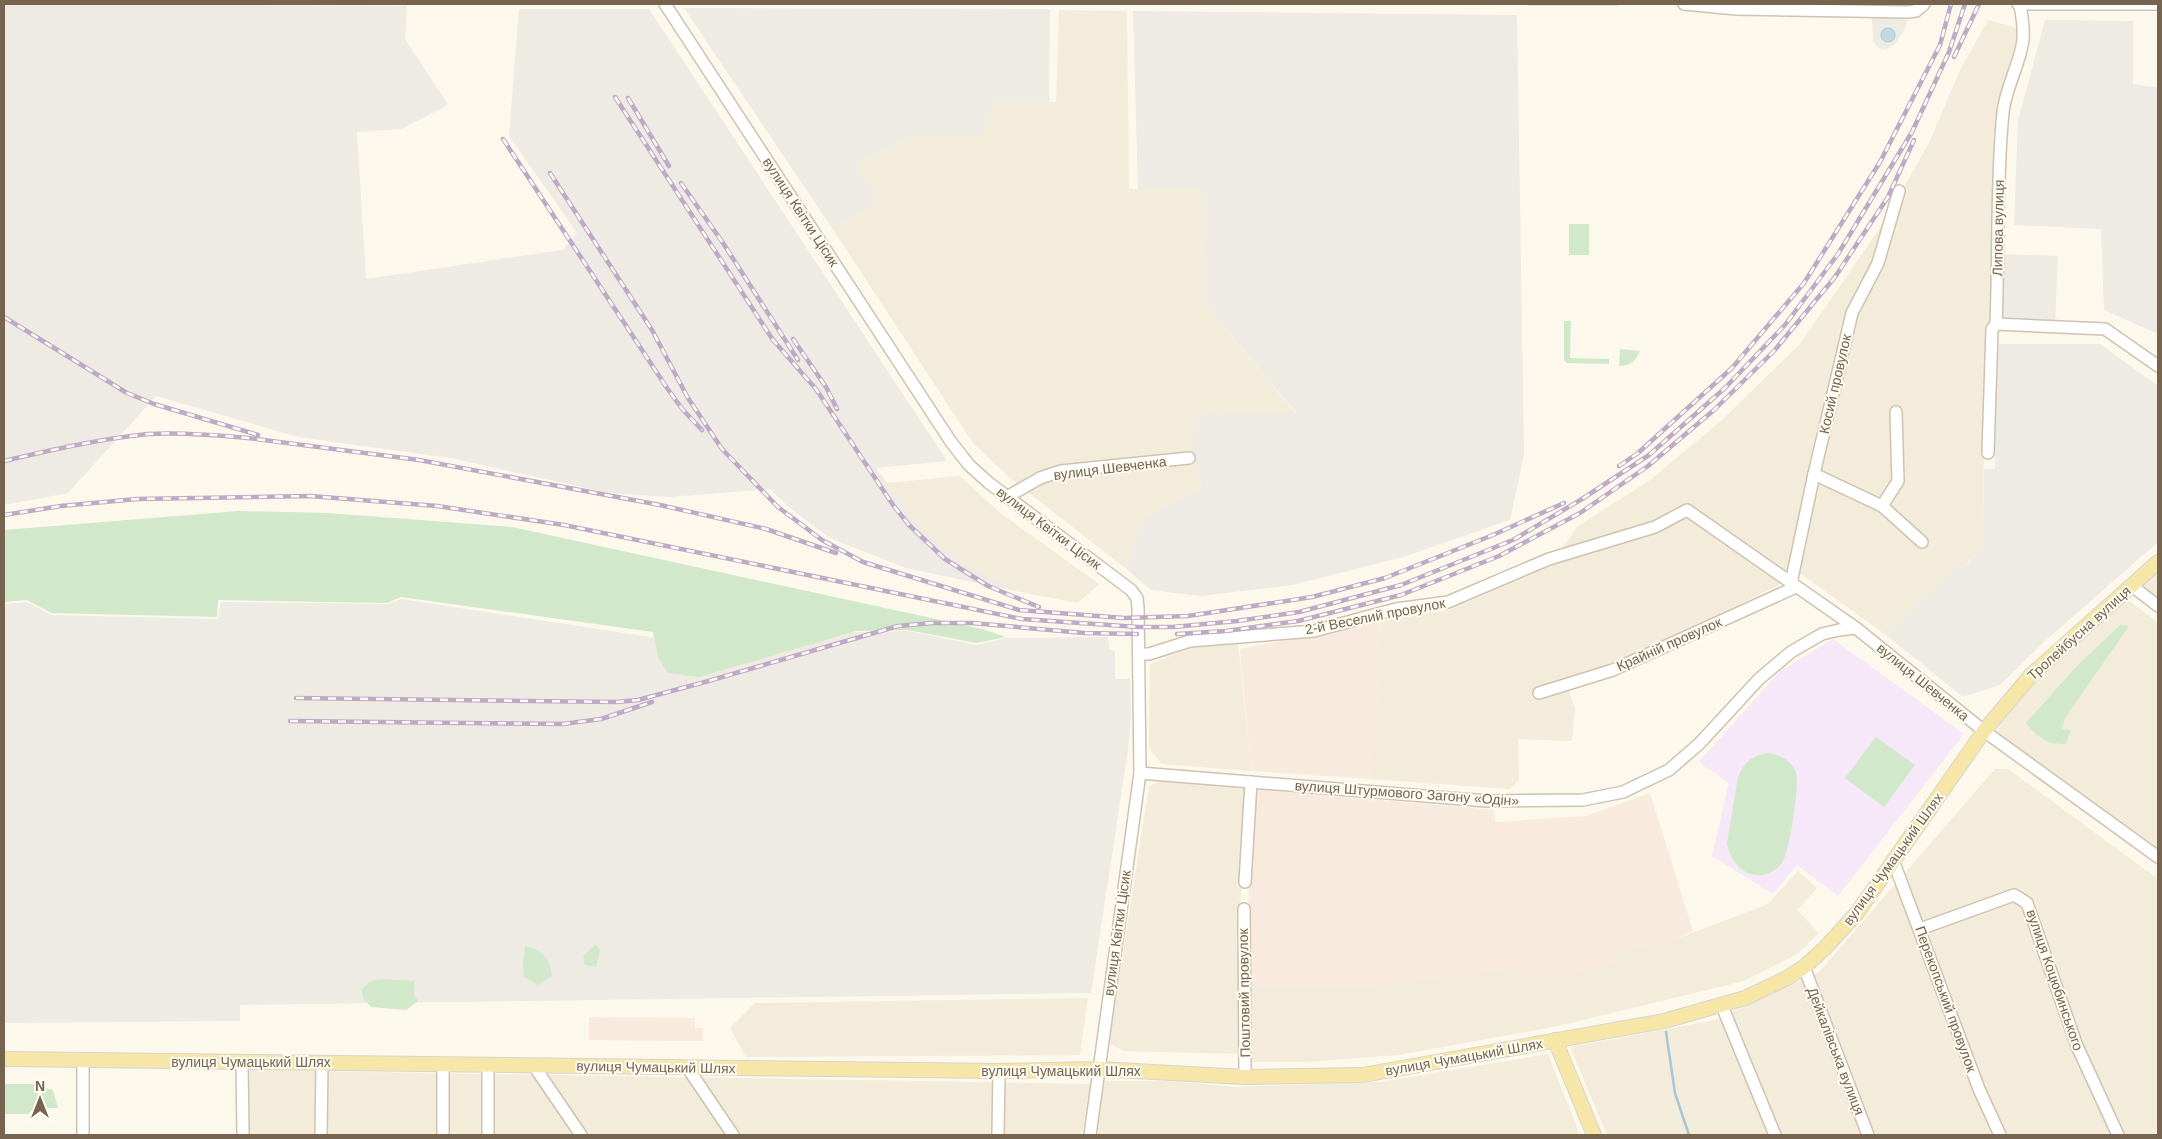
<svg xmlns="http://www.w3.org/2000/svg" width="2162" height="1139" font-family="Helvetica,sans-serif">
<rect width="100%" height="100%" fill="#fcf8ec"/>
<g fill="#f3ecda">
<path d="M1059,10L1127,11L1129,189H1202L1207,306L1296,414L1192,452L1202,490L1145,516L1125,568L1010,478L973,443L832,228L878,201L857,164L911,137H982L994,102H1056Z"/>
<path d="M1988,20L2020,29L2018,43L2000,99L1994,160V270L1984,437L1983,546L1965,566L1960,562L1929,594L1927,593L1886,635L1801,574L1614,666L1565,680L1575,708L1572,741L1518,739L1519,780L1510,789L1371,779L1382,621L1449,610L1549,567L1577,527L1650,480L1722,420L1800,344L1884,222L1929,143L1959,72Z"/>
<path d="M960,476L999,512L1099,584L1078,603L1020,592L964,564L922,530L887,483Z"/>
<path d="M2158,569V600L2143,588L2142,585Z"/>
<path d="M2123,600H2128L2158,623V853L2003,739L1998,731L2002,718L2037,677Z"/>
<path d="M1238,641L1251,771L1162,764L1149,748L1150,664L1191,648Z"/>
<path d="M1995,769H2008L2158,879V1135H1607L1570,1047L1715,1020L1819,972Z"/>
<path d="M1161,781L1247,789L1239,931L1242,1054L1123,1051L1109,1043L1149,786Z"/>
<path d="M1798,871L1817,888L1797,910L1819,933L1797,954L1744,981L1558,1026L1398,1055L1305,1062H1250L1247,985L1363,988L1618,951L1674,940L1768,904Z"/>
<path d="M1088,998L1080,1055L746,1057L730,1028L755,1003Z"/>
<path d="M1548,1054L1580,1135H1097L1104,1081H1169L1235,1087L1381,1082Z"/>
<path d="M246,1070L1090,1084L1082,1135H248Z"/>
</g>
<g fill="#f8eadd">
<path d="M1382,621L1371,779L1251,771L1240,649Z"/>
<path d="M1254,789L1494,810L1495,822L1586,816L1650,793L1693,931L1674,940L1618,951V962L1567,976L1526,979L1516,969L1363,988L1247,985V926Z"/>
<path d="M589,1017L695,1018V1028H703V1041L589,1040Z"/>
</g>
<g fill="#eeeae4">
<path d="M4,4L407,6L405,39L448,105L401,129L357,132L366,279L563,250L577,233L509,136L519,9H649L947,461L876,468L922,530L964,564L1020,592L906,568L832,539L792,510L770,489L669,497L609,493L451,458L298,437L156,396L68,493L4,505Z"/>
<path d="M684,8L1050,9L1049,102H994L982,137H911L857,164L879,201L832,228Z"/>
<path d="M1133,11L1517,15L1524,454L1510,520L1403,557L1292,585L1200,596L1151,590L1125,568L1145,516L1202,489L1192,452L1196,414L1296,413L1207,306L1202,189H1138Z"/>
<path d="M1910,16L1903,32L1894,45L1885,50L1879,48L1873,41L1872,17Z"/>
<path d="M2045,20L2133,21V84L2158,88V334L2104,310L2101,229L2014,225L2018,121Z"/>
<path d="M2002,254L2058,256L2055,322L2000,319Z"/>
<path d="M1996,344H2100L2158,386V542L2045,641L2000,685L1963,697L1886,635L1927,592L1929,594L1960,562L1966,566L1983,546L1984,469H1995Z"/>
<path d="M401,599L650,637L909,631L976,645L1007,638L1108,637L1109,648L1115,652V679H1130L1131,715L1128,750L1091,993L240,1005V1021L4,1023V604L27,602L51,615L218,619L221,602L388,604Z"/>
</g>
<path fill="#f6e8f9" d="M1833,639L1964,734L1838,896L1797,865L1773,894L1712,856L1729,783L1699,762L1779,672Z"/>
<g fill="#d1e9ca">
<rect x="1528" y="4" width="89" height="2"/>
<path d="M1727,4H1914L1911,8Z"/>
<rect x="1569" y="224" width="20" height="31"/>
<path d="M1564,321H1571L1570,358L1609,359V364L1567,363L1564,360Z"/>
<path d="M1620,349L1640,351C1636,361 1630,366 1619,366Z"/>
<path d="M238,511L327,513L512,527L982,629L1006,637L976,643L908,630L856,631L699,677L668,673L659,659L653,632L401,597L387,603L218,600L217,617L51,613L27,600L4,602V530Z"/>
<path d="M2120,625L2129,626L2065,718L2062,729L2071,730L2066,744C2048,745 2037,737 2026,723L2074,669Z"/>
<path d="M1876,737L1915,765L1884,807L1845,778Z"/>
<path d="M1769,753C1781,755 1791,761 1796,772C1800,784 1789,853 1782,863C1762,888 1731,872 1727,843L1738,777C1744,762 1753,755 1769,753Z"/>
<path d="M596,944L600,950L596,967L585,965L583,956Z"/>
<path d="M525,946C543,949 550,960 552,976L538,985L524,977L523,964Z"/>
<path d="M380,979L414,981V995L418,1001L406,1010L371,1007L363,998L362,989L369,982Z"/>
<path d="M4,1084H32L53,1090L58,1108H34L28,1114H4Z"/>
</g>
<circle fill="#c0d9e5" stroke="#a7c6d6" cx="1888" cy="35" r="7"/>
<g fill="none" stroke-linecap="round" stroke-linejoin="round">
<path stroke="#a7c6d6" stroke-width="2.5" d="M1666,1032L1675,1093L1689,1135"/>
<defs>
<g id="minor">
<path d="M665,4L951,442L969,465L989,483L1131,590L1137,598L1138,608L1140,773L1090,1135"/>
<path d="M1684,4L1736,9L1908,12L1916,11L1924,4"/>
<path d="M2018,4H2158"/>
<path d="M1996,324L2105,329L2158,366"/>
<path d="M1988,453L1992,329L1996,324C1999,253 1996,182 2003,112C2006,86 2021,62 2023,39C2024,28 2022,16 2020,5"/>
<path d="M1814,474L1882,506L1922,542"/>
<path d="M1007,497L1040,478L1061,471L1189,458"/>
<path d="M1882,506L1898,481L1896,412"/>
<path d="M1791,583L1814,474L1852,313L1878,263L1899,191"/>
<path d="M2132,586L2158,606"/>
<path d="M1139,654H1149L1190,641L1314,631L1396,609L1448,602L1549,559L1655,527L1687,510L1856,628L1984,731L2158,857"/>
<path d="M1539,693L1613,670L1796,587"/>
<path d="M1140,773L1487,801L1583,800L1623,792L1669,770L1699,744L1759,679L1791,652L1822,634L1839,630L1856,628"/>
<path d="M1894,863L1979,1089L2000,1135"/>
<path d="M1245,882L1251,782"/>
<path d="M1244,909L1245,1077"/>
<path d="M1920,929L2014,895L2027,903L2077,1046L2118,1135"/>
<path d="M1804,967L1868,1135"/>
<path d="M1722,1006L1775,1135"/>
<path d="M242,1062L243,1135"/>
<path d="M488,1066V1135"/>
<path d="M534,1066L581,1135"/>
<path d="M687,1067L733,1135"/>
<path d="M83,1135V1060"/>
<path d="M321,1135L322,1062"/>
<path d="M443,1135V1065"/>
<path d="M998,1135L999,1071"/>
</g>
<g id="major">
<path d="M1555,1040L1594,1135"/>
<path d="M4,1059L999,1071L1098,1069L1245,1077L1363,1075L1664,1021L1745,998L1787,978L1804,967L1824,949L1857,913L1984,731L2031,675L2158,562"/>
</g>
</defs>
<use href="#minor" stroke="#cec3b1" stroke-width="14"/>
<use href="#major" stroke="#d9d4ce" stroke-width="16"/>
<use href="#minor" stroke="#fff" stroke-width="11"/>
<use href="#major" stroke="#f6e7a9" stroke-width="14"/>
<defs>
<g id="rail">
<path d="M1954,57L1979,4"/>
<path d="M615,97L773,340L816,389L893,505L909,525L945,559L988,586L1039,607"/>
<path d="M628,98L669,166"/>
<path d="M503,139L667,388L683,410L702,430"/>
<path d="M550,173L652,330L688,398L722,449L778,507L822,540L863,562L1019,610L1124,618L1188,616L1312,597L1385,578L1493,535L1564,503"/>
<path d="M681,183L723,243L798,360"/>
<path d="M4,317L127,393L154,404L258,435"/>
<path d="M793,339L826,387L837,409"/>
<path d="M4,461C51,450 99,439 148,434C180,432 216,435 248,438L419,460L660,505L766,529L836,553"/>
<path d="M1619,466L1638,453L1732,368L1804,283L1880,162L1940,45L1951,4"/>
<path d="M4,515L61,506L137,499L310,496L437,506L564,525L1022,619L1138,627H1173L1237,621L1299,612L1401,585L1513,540L1582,499L1649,455L1725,388L1785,325L1838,254L1912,132L1949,52L1965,4"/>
<path d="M1177,634L1226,631L1298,621L1401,595L1499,556L1580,513L1648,466L1714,410L1774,351L1835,277L1888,197L1914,140"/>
<path d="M296,698L617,702L638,700L705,682L898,626L932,623H972L1084,633L1137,634"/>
<path d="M290,721L563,724L601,719L652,702"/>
</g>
</defs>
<use href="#rail" stroke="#bea9c6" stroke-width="4.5"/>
<use href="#rail" stroke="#fefcf2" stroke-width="2.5" stroke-dasharray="8" stroke-linecap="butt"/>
</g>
<g text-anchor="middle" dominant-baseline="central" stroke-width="4" stroke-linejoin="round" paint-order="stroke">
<g font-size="14" fill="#76644f" stroke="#fefcf2">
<text transform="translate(801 212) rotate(57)">вулиця Квітки Цісик</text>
<text transform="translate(1998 228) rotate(-89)">Липова вулиця</text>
<text transform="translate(1835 384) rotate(-77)">Косий провулок</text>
<text transform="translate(1110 468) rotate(-7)">вулиця Шевченка</text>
<text transform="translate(1049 528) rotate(37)">вулиця Квітки Цісик</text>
<text transform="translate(1375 616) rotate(-11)">2-й Веселий провулок</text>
<text transform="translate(2079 633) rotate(-42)">Тролейбусна вулиця</text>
<text transform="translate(1669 644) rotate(-24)">Крайній провулок</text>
<text transform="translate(1923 682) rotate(39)">вулиця Шевченка</text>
<text transform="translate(1407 793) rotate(4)">вулиця Штурмового Загону «Одін»</text>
<text transform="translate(1893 859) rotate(-54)">вулиця Чумацький Шлях</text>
<text transform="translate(1117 933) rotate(-82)">вулиця Квітки Цісик</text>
<text transform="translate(2055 980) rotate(71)">вулиця Коцюбинського</text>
<text transform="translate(1244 993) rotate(-91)">Поштовий провулок</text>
<text transform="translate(1946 999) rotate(70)">Перекопський провулок</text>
<text transform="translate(1836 1051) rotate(69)">Дейкалівська вулиця</text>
<text transform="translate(1464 1057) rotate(-10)">вулиця Чумацький Шлях</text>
<text x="251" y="1062">вулиця Чумацький Шлях</text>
<text transform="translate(656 1067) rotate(1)">вулиця Чумацький Шлях</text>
<text x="1061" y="1071">вулиця Чумацький Шлях</text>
</g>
</g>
<rect width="2162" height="1139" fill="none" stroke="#76644f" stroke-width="10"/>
<g transform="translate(40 1099)" stroke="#fefcf2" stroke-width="4" paint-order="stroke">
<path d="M0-4L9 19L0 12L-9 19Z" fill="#76644f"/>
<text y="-8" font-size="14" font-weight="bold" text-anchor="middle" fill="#76644f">N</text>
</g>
</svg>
